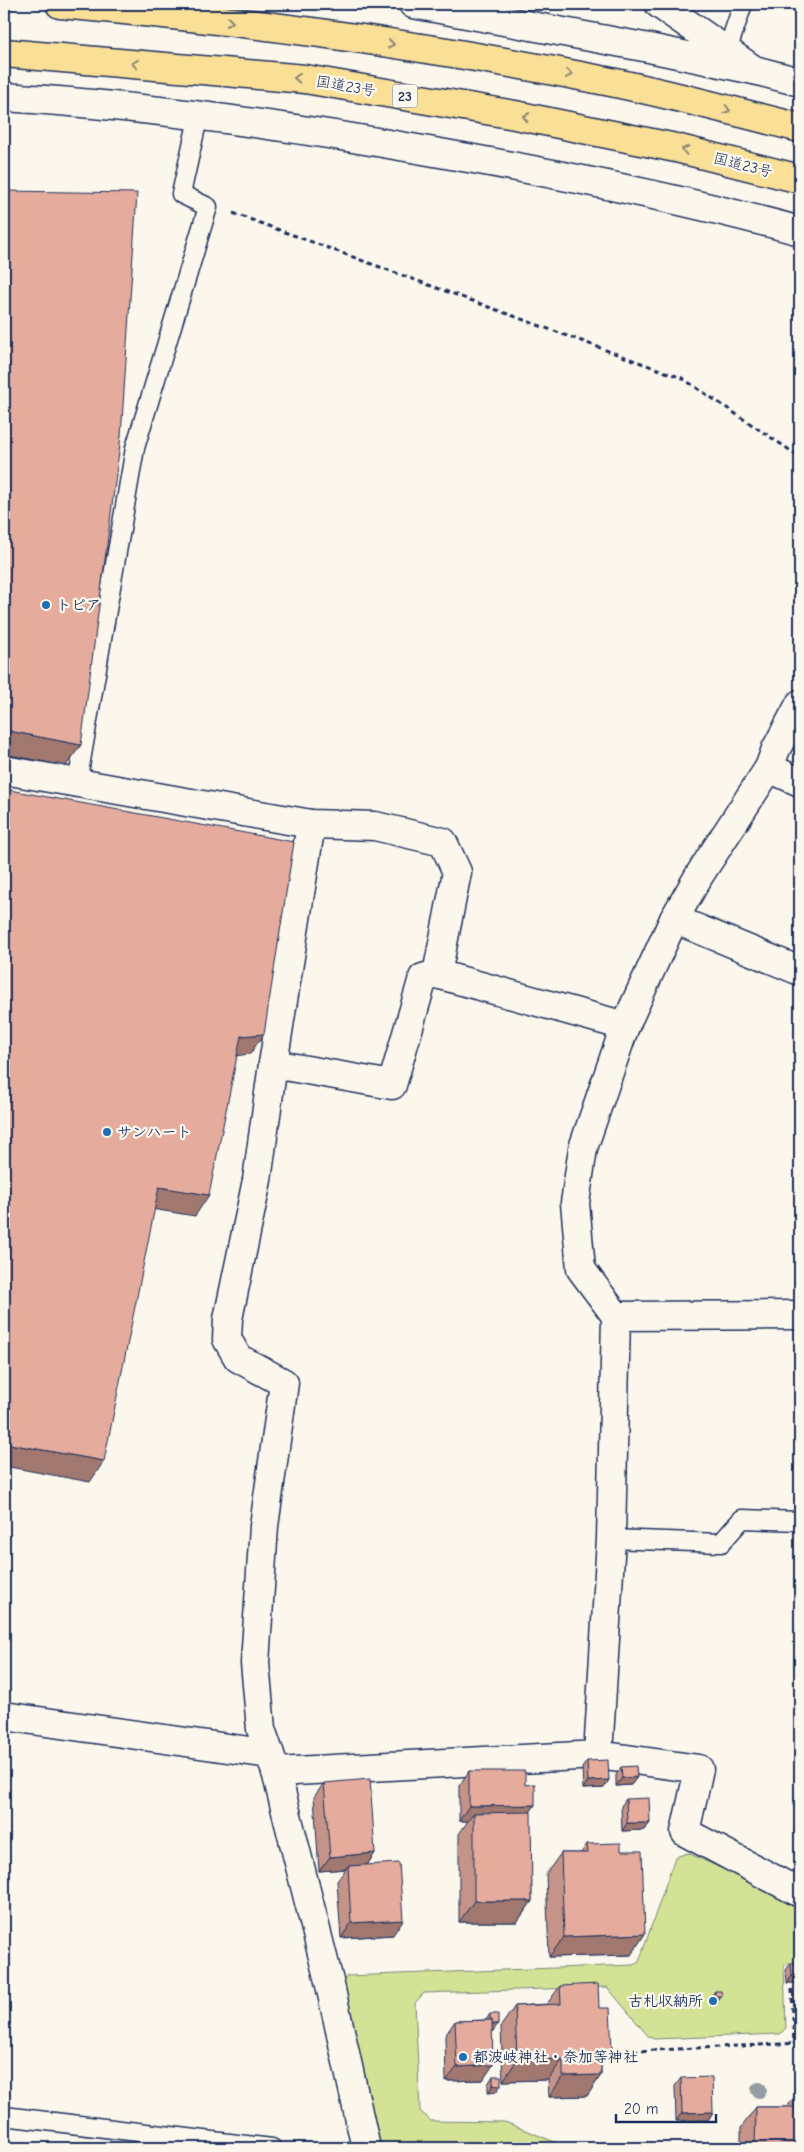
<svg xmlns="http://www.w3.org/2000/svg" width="804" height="2152" font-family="'Comic Neue','Klee One',sans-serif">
<rect width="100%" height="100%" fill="#fbf7ec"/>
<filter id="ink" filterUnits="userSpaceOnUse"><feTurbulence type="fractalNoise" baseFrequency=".02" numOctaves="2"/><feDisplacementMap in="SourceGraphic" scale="10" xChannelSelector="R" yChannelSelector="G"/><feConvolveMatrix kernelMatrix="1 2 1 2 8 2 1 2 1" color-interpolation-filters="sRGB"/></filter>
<g filter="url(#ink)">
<path fill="#d4e295" stroke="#78887a" d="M688,1853L800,1904V1963H787L784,1967L786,2028L780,2034L654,2039L649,2037L607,1987L424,1993L415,2003L420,2111L431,2121L505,2122L570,2148H378L340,1984L347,1976L633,1965L639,1962L675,1857Z"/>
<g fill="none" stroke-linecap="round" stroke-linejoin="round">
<defs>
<g id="service">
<path d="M727,51L743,4"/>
<path d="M77,784L135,448L208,207L181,194L199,114"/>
<path d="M611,1539L721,1543L742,1519L800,1521"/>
<path d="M4,2116L272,2148"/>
</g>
<g id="minor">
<path d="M413,4L649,48L754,70"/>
<path d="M659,4L754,70L800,82"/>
<path d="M4,97C145,106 284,125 423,150C550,172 676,197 800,231"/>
<path d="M800,704L776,749L769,768L700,874L674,919L625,1026L583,1148L575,1203L581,1269L616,1316L611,1539L598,1755L699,1769L685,1832L800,1893"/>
<path d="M769,768L800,782"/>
<path d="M4,770L311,824L375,826L443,842L457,872L437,974L625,1026"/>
<path d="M311,824L273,1064L257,1180L228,1319L227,1339L238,1358L284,1383L264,1526L255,1663L261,1729L276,1772L330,1985L366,2148"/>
<path d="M674,919L800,971"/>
<path d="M273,1064L392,1085L423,978L437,974"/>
<path d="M616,1316L800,1315"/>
<path d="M4,1716L270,1754"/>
<path d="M276,1772L598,1755"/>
</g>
<g id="trunk">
<path d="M60,4C243,20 426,45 606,81C671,94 736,112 800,128"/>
<path d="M4,53L305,79L515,115L676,148L800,179"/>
</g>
</defs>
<use href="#service" stroke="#1b2f5e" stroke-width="21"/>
<use href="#minor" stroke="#1b2f5e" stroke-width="31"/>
<use href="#trunk" stroke="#1b2f5e" stroke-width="31"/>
<g stroke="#1b2f5e" stroke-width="3" stroke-dasharray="5 4" stroke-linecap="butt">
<path d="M233,213L682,378L800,457"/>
<path d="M792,1989L794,2044"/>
<path d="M615,2052L800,2043"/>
</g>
<use href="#service" stroke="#fbf7ec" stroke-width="18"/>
<use href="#minor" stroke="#fbf7ec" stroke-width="28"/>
<use href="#trunk" stroke="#fadf96" stroke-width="28"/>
</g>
<circle fill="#949da4" cx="759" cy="2090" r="8"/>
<g fill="#c59488" stroke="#1b2f5e">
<path d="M587,1761L604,1788L583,1789L582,1768Z"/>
<path d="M621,1767L637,1777L631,1785L616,1786V1775Z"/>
<path d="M469,1771L525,1785L530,1812L532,1901L517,1922H459V1834L468,1821H459V1786Z"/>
<path d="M324,1783L375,1853L367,1865L393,1935L341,1938L337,1881L346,1869L319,1871L314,1797Z"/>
<path d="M626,1799L650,1823L644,1830L622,1831L621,1806Z"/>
<path d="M587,1844L621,1851L631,1955L549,1957L546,1874L561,1853H581Z"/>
<path d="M791,1963L797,1983H787L786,1970Z"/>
<path d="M560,1986L601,2065V2075L587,2096L549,2097L548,2080L503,2081L501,2026L515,2006L547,2004Z"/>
<path d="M715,1991L716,2004H710L709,1999Z"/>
<path d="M490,2014L493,2031H492L483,2080L446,2081L445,2036L455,2021L486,2020Z"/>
<path d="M493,2076L496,2092L488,2093V2084Z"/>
<path d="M681,2078L713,2112L708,2120L676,2121L675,2086Z"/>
<path d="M795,2096L800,2148H741V2128L756,2107H787Z"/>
</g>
<g fill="#a0786f" stroke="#1b2f5e">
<path d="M4,730L81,745L66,766L4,754Z"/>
<path d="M264,1034L250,1054L226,1057L241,1036Z"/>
<path d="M159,1187L209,1195L195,1216L145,1208Z"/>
<path d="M4,1443L104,1461L90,1482L4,1466Z"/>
<path d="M637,1777L631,1785L616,1786L622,1778Z"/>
<path d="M609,1780L604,1788L583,1789L588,1781Z"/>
<path d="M535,1805L525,1820L474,1813L468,1821H459L469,1806Z"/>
<path d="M627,1823H650L644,1830L622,1831Z"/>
<path d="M375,1853L365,1868L348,1866L346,1869L319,1871L330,1857Z"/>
<path d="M474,1901H532L517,1922H459Z"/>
<path d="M403,1920L393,1935L341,1938L351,1923Z"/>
<path d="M645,1934L631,1955L549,1957L564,1937Z"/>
<path d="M792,1976H800V1978L797,1983H787Z"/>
<path d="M715,1996H722L716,2004H710Z"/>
<path d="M490,2024H498L493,2031L485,2032Z"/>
<path d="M612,2050L597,2071L601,2051Z"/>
<path d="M563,2059L548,2080L503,2081L517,2060Z"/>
<path d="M493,2065L483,2080L446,2081L457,2067Z"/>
<path d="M601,2075L587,2096L549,2097L563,2076Z"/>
<path d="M493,2085H501L496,2092L488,2093Z"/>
<path d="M713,2112L708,2120L676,2121L682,2113Z"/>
</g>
<g fill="#e5ac9e" stroke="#1b2f5e">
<path d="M4,191L137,193L121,436L81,745L4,730Z"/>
<path d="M4,789L294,842L264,1034L241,1036L209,1195L159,1187L104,1461L4,1443Z"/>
<path d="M608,1760L609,1780L588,1781L587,1761Z"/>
<path d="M636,1766L637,1777L622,1778L621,1767Z"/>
<path d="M469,1771H525V1785L535,1784V1805L469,1806Z"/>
<path d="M370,1779L375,1853L330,1857L324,1783Z"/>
<path d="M649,1798L650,1823H627L626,1799Z"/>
<path d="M531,1812L532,1901H474V1813Z"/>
<path d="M621,1843V1851H642L645,1934L564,1937L561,1853H588L587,1844Z"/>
<path d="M399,1863L403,1920L351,1923L348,1866Z"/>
<path d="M800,1962V1976H792L791,1963Z"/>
<path d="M598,1984L599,2008H610L612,2050L601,2051V2075L563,2076V2059L517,2060L515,2006L561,2004L560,1986Z"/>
<path d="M715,1991H721L722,1996H715Z"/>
<path d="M490,2014H498V2024H492V2020H490Z"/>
<path d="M492,2020L493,2065L457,2067L455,2021Z"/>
<rect x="493" y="2076" width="8" height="9"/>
<path d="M712,2077L713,2112L682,2113L681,2078Z"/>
<path d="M795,2096H800V2148H755L756,2107H795Z"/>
</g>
<defs><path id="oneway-chevron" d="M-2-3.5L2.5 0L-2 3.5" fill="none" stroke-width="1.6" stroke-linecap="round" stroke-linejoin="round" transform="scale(1.25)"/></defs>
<g stroke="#8a877a">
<use href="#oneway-chevron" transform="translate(230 22) rotate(8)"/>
<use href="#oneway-chevron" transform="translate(391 44) rotate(8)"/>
<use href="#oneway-chevron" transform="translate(135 64) rotate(-175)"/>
<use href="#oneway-chevron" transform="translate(569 74) rotate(10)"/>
<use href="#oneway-chevron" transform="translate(297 78) rotate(-175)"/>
<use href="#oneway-chevron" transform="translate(727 110) rotate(14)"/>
<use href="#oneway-chevron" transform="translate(526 117) rotate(-168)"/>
<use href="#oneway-chevron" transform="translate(685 150) rotate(-166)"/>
</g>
</g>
<g fill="#1f6fb2" stroke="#fbf7ec" stroke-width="2">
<circle cx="46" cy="605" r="5"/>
<circle cx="107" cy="1132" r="5"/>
<circle cx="713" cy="2001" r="5"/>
<circle cx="463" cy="2057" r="5"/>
</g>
<g text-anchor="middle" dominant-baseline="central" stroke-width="4.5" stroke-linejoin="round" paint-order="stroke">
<rect fill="#fbf7ec" stroke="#5e6b89" stroke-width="1" x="392.5" y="84.5" width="25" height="23" rx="4"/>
<g font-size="14" font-weight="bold" fill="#1b2f5e">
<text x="405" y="96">23</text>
</g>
<g font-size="15" fill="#1b2f5e" stroke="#fbf7ec">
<text transform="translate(346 86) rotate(10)">国道23号</text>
<text transform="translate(743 165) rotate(14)">国道23号</text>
</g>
<g font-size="15" font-weight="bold" fill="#1b2f5e" stroke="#fbf7ec" text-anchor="start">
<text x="56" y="605">トピア</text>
<text x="117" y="1132">サンハート</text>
<text x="703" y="2001" text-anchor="end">古札収納所</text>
<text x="473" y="2057">都波岐神社・奈加等神社</text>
</g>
</g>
<rect width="804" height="2152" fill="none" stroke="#fbf7ec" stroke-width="20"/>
<rect x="10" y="10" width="784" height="2132" fill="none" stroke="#1b2f5e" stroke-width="2" filter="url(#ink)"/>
<path d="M616 2114v8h100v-8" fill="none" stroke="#1b2f5e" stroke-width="2.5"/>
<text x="624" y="2114" font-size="15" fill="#1b2f5e" stroke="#fbf7ec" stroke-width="4" paint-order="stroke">20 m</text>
</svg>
